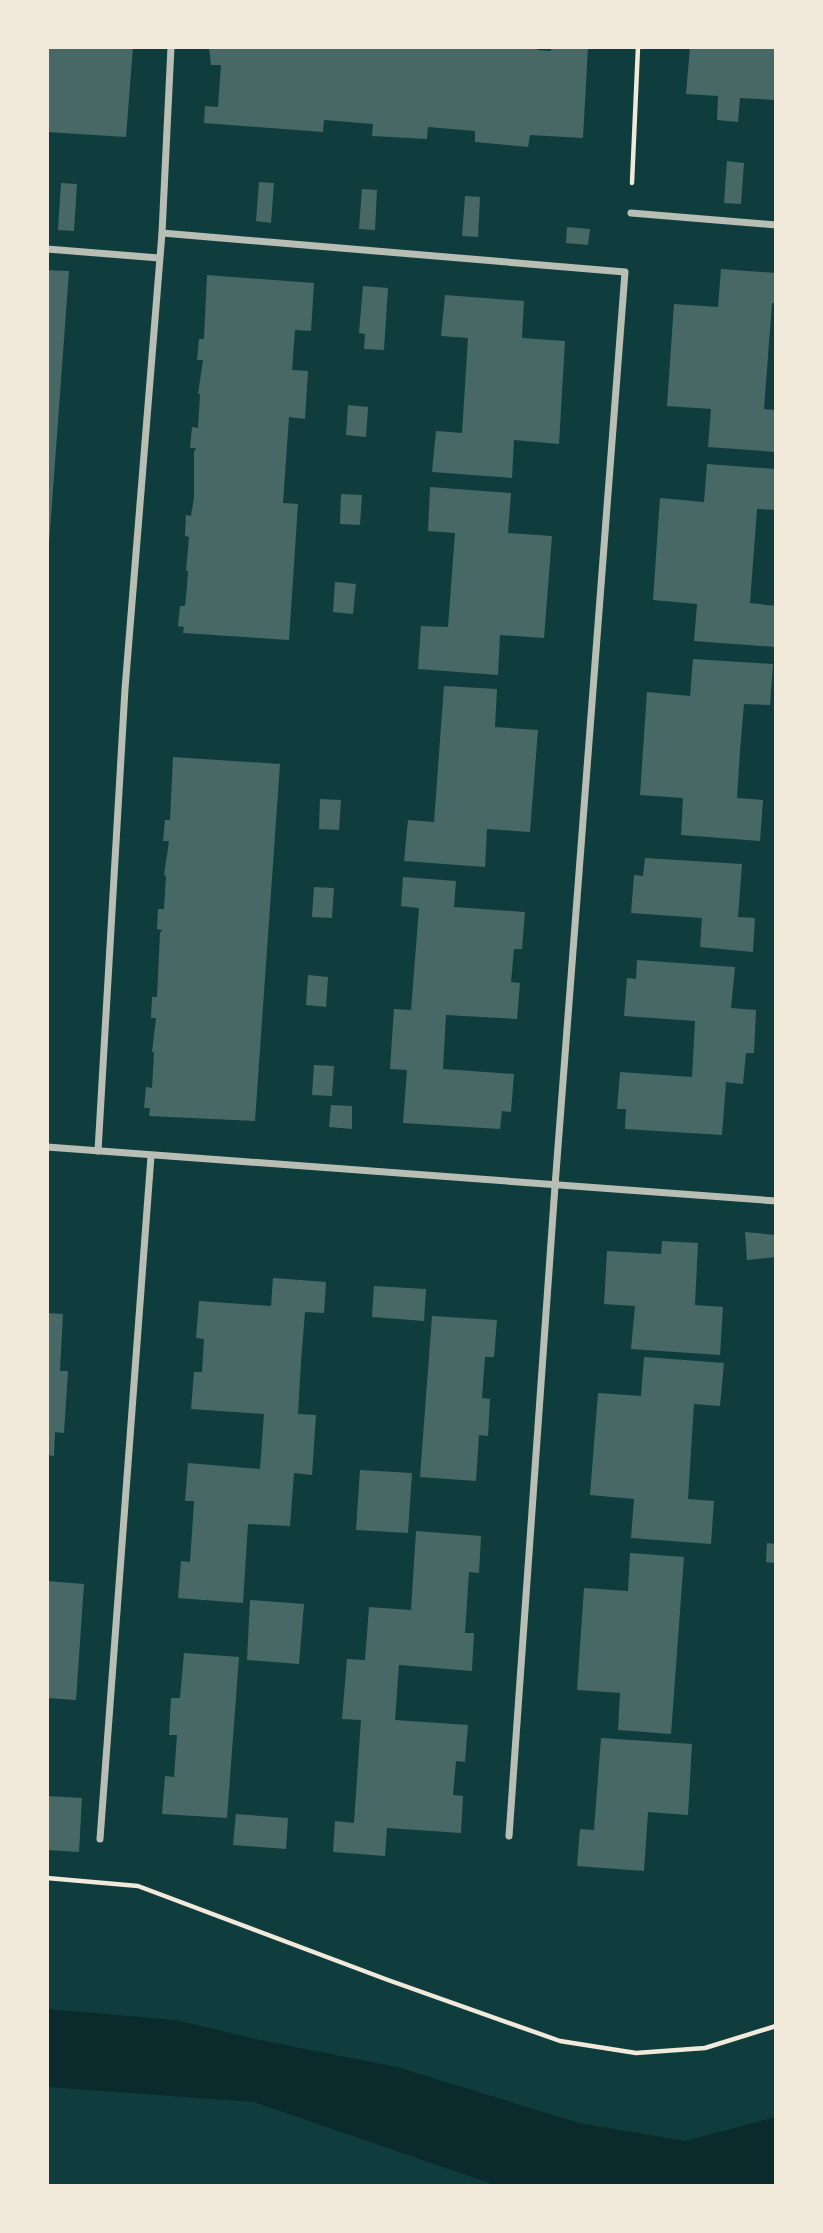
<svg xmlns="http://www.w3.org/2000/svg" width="823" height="2233" font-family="'Archivo Narrow',sans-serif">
<rect width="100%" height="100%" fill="#0f3d3e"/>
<path fill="#0a2a2b" d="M47,2009L175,2020L260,2040L397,2067L579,2123L685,2141L776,2117V2186H498L254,2102L47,2087Z"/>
<g fill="#486865">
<path d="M47,47H133L126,137L47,132Z"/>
<path d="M209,47H537V50L551,51V47H588L583,138L530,135L528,147L475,142V131L428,127L427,139L372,136L373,124L324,120L323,132L204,123L205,106L218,107L221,65H211Z"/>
<path d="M690,47H776V100L740,98L738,122L717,120L718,96L686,94Z"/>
<path d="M727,161L744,163L741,204L724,203Z"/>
<path d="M259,182L274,183L271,223L256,221Z"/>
<path d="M61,183L77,184L74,231L58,230Z"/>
<path d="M362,189L377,190L375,230L359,229Z"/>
<path d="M465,196L480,197L478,237L462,236Z"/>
<path d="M567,227L590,229L588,245L566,243Z"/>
<path d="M721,269L776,273V303H772L764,409L776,410V452L708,447L711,409L667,406L674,304L718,307Z"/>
<path d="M47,270L69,271L49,544H47Z"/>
<path d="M207,275L314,283L311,331L295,330L292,370L308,371L305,419L289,417L283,503L298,504L289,640L183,633L184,627L178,626L180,606H185L187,587L188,571H186L189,537L185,536L186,515L191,516L194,498V452L196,448H190L192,427L198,428L200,394H198L203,360H197L199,339H204Z"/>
<path d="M363,286L388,288L384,350L364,349L365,334L359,333Z"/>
<path d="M445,295L524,301L522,338L565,341L559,444L514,440L512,478L432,472L436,431L462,433L468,338L441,336Z"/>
<path d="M348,405L368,407L366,437L346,435Z"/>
<path d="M707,464L776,469V510L757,509L750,603L776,606L775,647L694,641L697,604L653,600L660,498L704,502Z"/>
<path d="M430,487L511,493L508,533L552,536L544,638L500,635L498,675L418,669L421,626L448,627L455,533L428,531Z"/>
<path d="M341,494L362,495L360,525L340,524Z"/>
<path d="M335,582L356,584L353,614L333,612Z"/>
<path d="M693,659L773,664L770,705L744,704L740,751L737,798L763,800L760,841L681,835L683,798L640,795L647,692L690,696Z"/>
<path d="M444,686L497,689L495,727L538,730L530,832L487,829L485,867L404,861L408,820L434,822Z"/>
<path d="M173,757L280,764L255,1121L149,1116L150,1108H144L146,1087L152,1088L154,1052H152L156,1018H151L152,997H157L160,933L162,930L157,929L158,909H164L166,876L164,875L169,841H163L165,820H170Z"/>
<path d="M320,799L341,800L339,830L319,829Z"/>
<path d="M645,858L742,864L738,917L755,918L753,952L700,947L702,918L631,913L634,875L643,876Z"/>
<path d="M403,877L456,881L454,907L525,912L522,949H514L511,982L520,983L517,1019L446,1015L443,1069L514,1074L511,1112L502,1111L500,1129L403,1123L407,1070L390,1069L392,1038L394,1009L411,1010L419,908L401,906Z"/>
<path d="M314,887L334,888L332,918L312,917Z"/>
<path d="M637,960L735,967L731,1008L756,1010L754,1053H746L743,1084L726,1082L722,1135L625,1129L626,1109H617L620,1072L692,1077L695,1021L624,1016L627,978L636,979Z"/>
<path d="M308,975L328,977L326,1007L306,1005Z"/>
<path d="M314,1065L334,1066L332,1096L312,1095Z"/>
<path d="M331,1105L352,1106V1129L329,1127Z"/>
<path d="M745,1232L776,1235V1257L747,1260Z"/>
<path d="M662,1241L698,1243L695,1305L723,1307L720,1355L631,1349L635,1306L604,1304L607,1251L661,1254Z"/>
<path d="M273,1278L326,1282L324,1313L305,1312L301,1362L298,1414L316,1415L312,1475L294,1473L290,1526L248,1524L243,1603L178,1598L181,1561L190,1562L193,1518L194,1501H185L188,1463L260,1469L264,1414L191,1409L194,1372H202L204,1339L196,1338L199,1301L271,1306Z"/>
<path d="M374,1286L426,1289L424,1321L372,1317Z"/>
<path d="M47,1313L63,1314L60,1371H68L64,1433L55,1432L54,1456L47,1455Z"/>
<path d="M432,1316L497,1320L494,1357H485L482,1398L490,1399L488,1436L479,1435L476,1481L420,1477Z"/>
<path d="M644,1357L724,1363L720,1406L694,1404L688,1499L714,1501L711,1544L631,1538L634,1499L590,1495L598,1393L641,1396Z"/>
<path d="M360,1470L412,1473L408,1533L356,1530Z"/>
<path d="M416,1531L481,1536L479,1573L469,1572L465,1633H474L472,1671L399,1665L395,1720L468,1725L465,1762L456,1761L453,1795L463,1796L461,1833L387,1828L385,1856L333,1852L335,1821L354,1823L361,1720L342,1719L347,1659L365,1660L369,1607L411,1610Z"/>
<path d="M767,1543L775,1544L774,1563L766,1562Z"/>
<path d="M630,1553L684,1557L671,1734L618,1730L620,1693L577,1690L584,1588L628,1591Z"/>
<path d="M47,1581L84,1584L76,1700L47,1698Z"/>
<path d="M250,1600L304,1604L299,1664L247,1660Z"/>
<path d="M184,1653L239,1657L227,1818L162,1814L165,1776L174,1777L177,1735H169L171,1698H180Z"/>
<path d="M601,1738L692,1744L688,1815L648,1812L644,1871L577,1866L580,1829L594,1830Z"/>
<path d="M47,1796L82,1798L79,1852L47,1850Z"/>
<path d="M236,1814L288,1818L286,1849L233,1845Z"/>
</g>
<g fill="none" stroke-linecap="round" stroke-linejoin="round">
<g stroke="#f1e9da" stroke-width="4.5">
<path d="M632,183L638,47"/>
<path d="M47,1878L138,1886L388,1980L560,2041L636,2053L705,2048L776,2026"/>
</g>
<g stroke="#b8beb3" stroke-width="7">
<path d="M631,213L776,225"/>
<path d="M162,233L625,272L555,1186L509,1836"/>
<path d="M47,249L159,258"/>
<path d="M47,1147L776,1201"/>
<path d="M98,1151L125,689L162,233L171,47"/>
<path d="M100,1839L151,1156"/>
</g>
</g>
<rect width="823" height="2233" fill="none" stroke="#f1e9da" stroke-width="98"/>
</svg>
